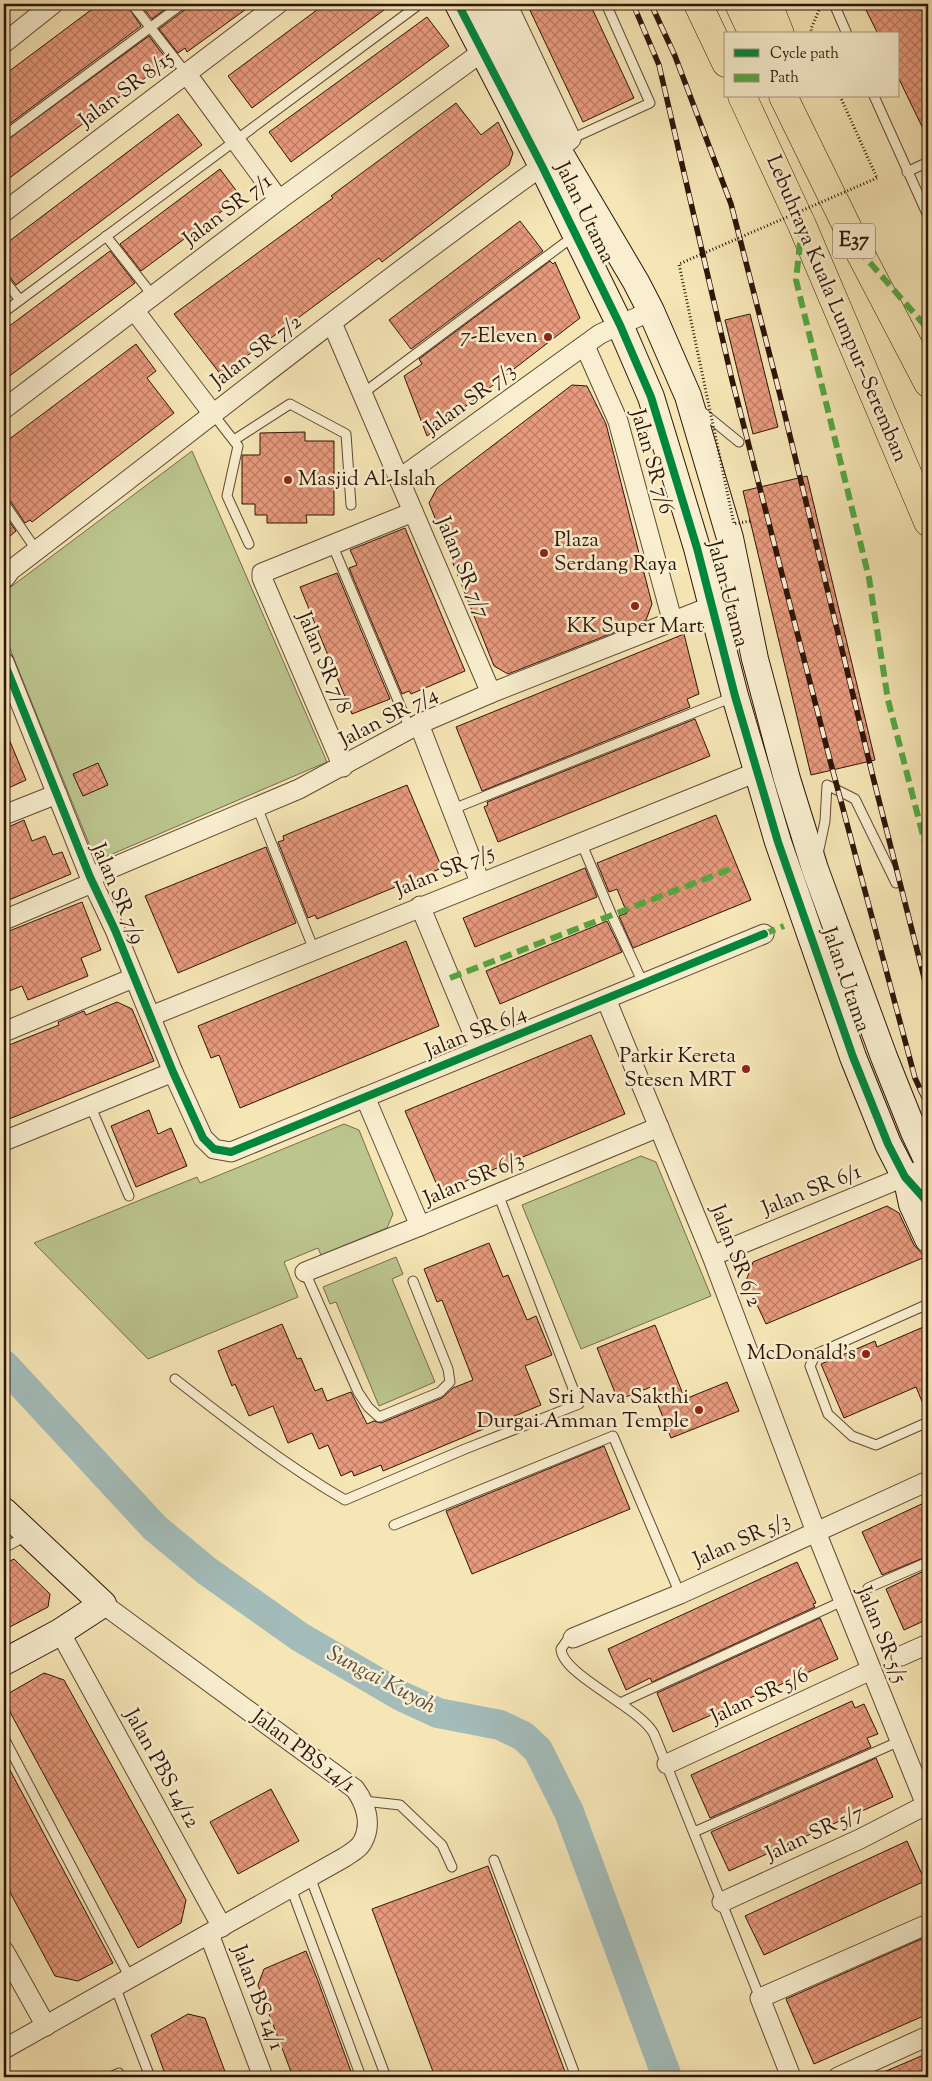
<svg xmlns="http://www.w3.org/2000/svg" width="932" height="2081" font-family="'Sorts Mill Goudy',serif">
<defs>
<pattern id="building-cross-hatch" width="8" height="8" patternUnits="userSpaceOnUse" patternTransform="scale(1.25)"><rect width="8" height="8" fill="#e89a7d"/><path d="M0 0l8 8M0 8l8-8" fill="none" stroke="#bc7c65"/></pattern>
</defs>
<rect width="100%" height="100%" fill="#f6e6b6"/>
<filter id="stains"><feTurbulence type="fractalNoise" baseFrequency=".004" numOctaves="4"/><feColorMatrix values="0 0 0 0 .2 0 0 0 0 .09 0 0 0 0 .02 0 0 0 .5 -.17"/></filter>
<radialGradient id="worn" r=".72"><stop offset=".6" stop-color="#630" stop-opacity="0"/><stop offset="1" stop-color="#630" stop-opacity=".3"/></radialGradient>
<g fill="#bcc58e" stroke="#766c4c">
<path d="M192,451L327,762L96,861L4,634V592Z"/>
<path d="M344,1124L359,1130L393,1214L387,1228L321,1255L318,1248L284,1262L298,1297L148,1359L34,1243L197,1177L200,1183Z"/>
<path d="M641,1156L656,1162L711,1296L581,1349L522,1205Z"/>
<path d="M396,1257L403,1274L392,1279L435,1382L379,1406L336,1302L330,1304L323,1287Z"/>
</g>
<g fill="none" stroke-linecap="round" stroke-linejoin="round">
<path stroke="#a3bcba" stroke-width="30" d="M4,1365L155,1528L207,1571L300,1637L401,1696L438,1713L500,1725L523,1736L538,1750L569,1812L667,2077"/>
</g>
<g fill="url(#building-cross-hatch)" stroke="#2f1409">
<path d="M99,4H126L141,26L4,128V75Z"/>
<path d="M140,4H172L152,19Z"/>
<path d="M188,4H253L187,52L185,48L178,53L159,29L186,9Z"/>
<path d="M325,4H392L252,108L228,76Z"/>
<path d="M527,4H590L634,98L583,122Z"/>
<path d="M863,4H928V139L898,77V34H878Z"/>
<path d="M427,17L449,46L291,162L269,132Z"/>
<path d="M149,36L168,61L4,182V142Z"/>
<path d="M456,103L481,135L498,122L513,153L509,165L382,262L379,258L221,375L174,314L333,198L331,196Z"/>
<path d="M178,114L202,145L16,285L9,276L4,274V245Z"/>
<path d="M220,169L241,197L141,271L120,244Z"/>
<path d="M520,221L543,251L411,349L389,320Z"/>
<path d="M110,251L135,283L4,380V330Z"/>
<path d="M550,261L553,264L555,262L580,318L427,436L404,376L422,364L419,359Z"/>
<path d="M750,314L778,427L753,434L725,320Z"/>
<path d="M136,344L156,371L147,378L174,413L32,522L30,520L25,523L9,499L4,497V443Z"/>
<path d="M572,385L587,386L606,424L652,604L646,620L508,674L494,666L429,503L437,488Z"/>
<path d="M305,432V441H334V515H306L307,523H267V515H255V504H242V455H260V433Z"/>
<path d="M807,476L875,760L811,775L743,491Z"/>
<path d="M4,514L16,531L4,541Z"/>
<path d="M405,528L465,671L411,694L409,691L402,694L349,568L357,565L350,550Z"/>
<path d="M337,573L390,699L352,714L300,587Z"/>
<path d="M684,634L699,694L687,699L690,707L482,791L456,727Z"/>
<path d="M695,719L710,756L498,842L484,807L488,805L487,802Z"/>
<path d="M4,727L26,780L4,790Z"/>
<path d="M98,763L108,785L83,796L73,774Z"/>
<path d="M407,785L442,868L317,919L315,915L308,918L278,842L284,840L283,836Z"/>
<path d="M716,815L751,900L633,948L619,916L627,913L617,889L609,892L597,863Z"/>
<path d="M24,820L32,841L45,836L53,855L62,852L71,874L4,902V829Z"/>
<path d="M266,847L296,923L178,973L145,896Z"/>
<path d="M585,868L597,897L475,947L463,918Z"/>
<path d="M82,902L101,950L81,958L88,976L28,1000L22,986L4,993V933Z"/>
<path d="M607,921L622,952L500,1004L486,971Z"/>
<path d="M406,941L439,1026L240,1108L219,1055L211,1058L198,1026Z"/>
<path d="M117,1002L132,1009L154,1061L4,1121V1047L59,1025L58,1022L84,1011L86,1015Z"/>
<path d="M591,1035L625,1114L440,1192L405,1111Z"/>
<path d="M149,1110L158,1134L171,1128L187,1166L136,1187L111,1126Z"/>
<path d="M887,1206L899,1213L914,1245L925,1257L766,1324L746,1281L753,1262Z"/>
<path d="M489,1243L503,1277L508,1275L527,1320L536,1316L552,1355L525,1366L541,1405L383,1471L381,1465L354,1476L352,1471L341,1476L328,1445L319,1449L312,1433L288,1443L273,1406L249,1416L235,1384L232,1386L218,1351L282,1324L297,1359L301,1358L315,1391L322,1388L327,1401L351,1392L367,1424L374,1421L381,1423L442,1398L453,1388L473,1380L442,1300L437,1302L424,1269Z"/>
<path d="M655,1325L685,1399L727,1382L739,1411L671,1438L651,1387L618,1400L597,1348Z"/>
<path d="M928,1325V1416L916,1387L844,1418L821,1364L875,1341L877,1347Z"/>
<path d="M604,1446L630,1509L472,1574L446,1511Z"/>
<path d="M928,1501V1556L882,1575L862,1532Z"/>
<path d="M14,1559L50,1594L48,1607L4,1630V1564Z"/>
<path d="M797,1562L816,1603L813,1604L815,1607L652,1682L650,1678L626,1690L608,1649Z"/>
<path d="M928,1569V1619L904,1630L886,1589Z"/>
<path d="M820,1618L838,1659L673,1732L657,1693Z"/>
<path d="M44,1673L64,1680L186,1900L181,1923L138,1948L4,1701V1696Z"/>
<path d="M852,1701L855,1708L864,1704L878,1734L867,1738L871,1747L710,1818L691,1775Z"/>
<path d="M876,1758L893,1797L729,1871L711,1832Z"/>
<path d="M4,1759L113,1963L78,1981L55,1976L4,1881Z"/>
<path d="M271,1789L299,1841L238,1874L210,1822Z"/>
<path d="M907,1841L925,1881L764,1955L745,1916Z"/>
<path d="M488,1866L567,2077H435L372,1909Z"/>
<path d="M928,1936V2014L814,2064L786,1999Z"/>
<path d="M306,1951L318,1981L353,2077H293L258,1985L264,1969Z"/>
<path d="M188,2014L205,2018L227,2077H166L151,2035Z"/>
<path d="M928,2053V2077H872L912,2060Z"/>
</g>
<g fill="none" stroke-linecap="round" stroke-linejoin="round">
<defs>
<g id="lane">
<path d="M132,4L186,73"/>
<path d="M834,4L847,34"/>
<path d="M874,96L928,216"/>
<path d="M4,136L182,4"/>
<path d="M571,139L650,103L606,4"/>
<path d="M907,172L928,162"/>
<path d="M106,236L153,296"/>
<path d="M4,280L20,300"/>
<path d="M4,312L417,6"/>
<path d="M362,394L574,236"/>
<path d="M701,411L739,442"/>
<path d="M213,414L238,446L227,496L249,544"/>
<path d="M234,440L290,404L346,434L351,505"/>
<path d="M4,503L37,551"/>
<path d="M332,544L410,729"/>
<path d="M257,807L314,950"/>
<path d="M453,809L733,697"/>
<path d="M581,842L612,916L643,983"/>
<path d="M818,854L825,821L827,785L855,799L896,883"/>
<path d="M90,1105L129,1196"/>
<path d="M305,1272L358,1392L368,1407L379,1417L440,1392L450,1382L448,1369L413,1281"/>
<path d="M928,1304L816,1354L810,1366L828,1414L852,1436L876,1445L928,1422"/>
<path d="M175,1379C230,1422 285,1465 345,1500L465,1449L579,1404L498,1194"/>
<path d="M394,1525L613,1436L680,1594"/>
<path d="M4,1548L26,1536"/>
<path d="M868,1588L928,1562"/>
<path d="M573,1638L566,1642L561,1649C562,1675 640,1707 654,1734L760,1998"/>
<path d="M620,1703L843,1601"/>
<path d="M4,1738L130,1978"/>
<path d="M364,1801L400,1805L442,1845L452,1867"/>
<path d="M694,1832L900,1741"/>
<path d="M494,1860L576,2077"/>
<path d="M310,1877L386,2077"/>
<path d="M291,1888L361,2077"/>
<path d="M115,1986L150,2077"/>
<path d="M110,2077L119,2073L120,2077"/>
</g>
<g id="street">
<path d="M507,4L571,139L558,150"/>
<path d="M4,43L53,4"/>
<path d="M186,73L279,200"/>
<path d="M4,212L278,4"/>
<path d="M134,310L213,414"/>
<path d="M332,323L491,693"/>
<path d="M585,346L618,421L673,623"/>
<path d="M4,409L279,200L482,52"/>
<path d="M399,479L600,334L651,311"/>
<path d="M4,579L11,570C188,435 361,296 542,166"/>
<path d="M4,662L90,877L115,930L173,1072L203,1138L214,1149L231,1152L764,934"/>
<path d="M419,724L480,882"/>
<path d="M343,767L262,578V573L413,512"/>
<path d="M4,815L57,794"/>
<path d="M90,877L299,789L419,724L491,693L712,606"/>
<path d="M420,906L480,1050"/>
<path d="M4,920L92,883"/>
<path d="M606,999L712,1256L816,1532L928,1810"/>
<path d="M151,1016L757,772"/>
<path d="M4,1032L133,978"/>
<path d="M365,1097L420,1226"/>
<path d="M4,1141L173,1072"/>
<path d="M712,1256L928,1167"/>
<path d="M305,1272L420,1226L659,1127"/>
<path d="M60,1632L222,1927"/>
<path d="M573,1638L680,1594L928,1481"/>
<path d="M901,1656L928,1644"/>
<path d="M667,1764L871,1670"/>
<path d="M722,1902L860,1839L926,1805"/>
<path d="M209,1934L263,2077"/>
<path d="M4,1951L46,2026"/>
<path d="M4,2049L345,1857C351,1853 360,1848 363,1841C372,1824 366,1804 355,1789L103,1604"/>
<path d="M791,2077L760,1998L928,1924"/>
<path d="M838,2077L928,2036"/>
</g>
<g id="secondary">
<path d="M458,4L542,166L620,325L651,397L697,548L735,696L778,842L853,1057L888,1144L905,1177L923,1197L928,1205"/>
<path d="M484,4L558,150L636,282L651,311L688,396L730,538L755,659L787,779L815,869L884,1057L914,1132L928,1162"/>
<path d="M909,1190L912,1204L928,1239"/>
<path d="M4,1511L103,1604L60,1632L4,1662"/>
</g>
<g id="highway">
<path d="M698,4L726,63"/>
<path d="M739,4L753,34"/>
<path d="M768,4L780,34"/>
<path d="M742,96L802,225L928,522"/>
<path d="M783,96L858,249L928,383"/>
</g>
</defs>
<use href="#lane" stroke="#614834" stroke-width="11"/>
<use href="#street" stroke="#614834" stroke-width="21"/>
<use href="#secondary" stroke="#2f1409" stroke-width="28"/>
<use href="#highway" stroke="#2f1409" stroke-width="29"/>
<g stroke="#2f1409" stroke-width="3" stroke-dasharray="1 2.5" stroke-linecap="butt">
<path d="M812,34L811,29L821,5"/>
<path d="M840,96L877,178"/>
</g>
<use href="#lane" stroke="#f9efd0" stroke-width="9"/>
<use href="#street" stroke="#f9efd0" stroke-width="19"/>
<use href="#secondary" stroke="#f9efd0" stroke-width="26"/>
<use href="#highway" stroke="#f6e6b6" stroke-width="28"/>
<defs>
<g id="rail">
<path d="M633,4L659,65L732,380L831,764L915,1078L928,1106"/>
<path d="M651,4L675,56L731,204L780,395L873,777L928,993"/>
</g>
</defs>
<use href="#rail" stroke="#2f1409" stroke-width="5.5"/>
<use href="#rail" stroke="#f9efd0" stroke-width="4" stroke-dasharray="11" stroke-linecap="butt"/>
<path stroke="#2f1409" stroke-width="3" stroke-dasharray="1 2.5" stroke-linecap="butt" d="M750,521L734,524L679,264L877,178"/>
<g stroke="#54a841" stroke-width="6" stroke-dasharray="12 6" stroke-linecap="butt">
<path d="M802,225L796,280L869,578L888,700L928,855"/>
<path d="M858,249L928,329"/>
<path d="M764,934L784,926"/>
<path d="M450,978L733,868"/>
</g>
<defs>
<g id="cycleway">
<path d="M458,4L542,166L620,325L651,397L697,548L735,696L778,842L853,1057L888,1144L905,1177L923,1197L928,1205"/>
<path d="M4,662L90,877L115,930L173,1072L203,1138L214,1149L231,1152L764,934"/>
</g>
</defs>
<use href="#cycleway" stroke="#f9efd0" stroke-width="11"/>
<use href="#cycleway" stroke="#00873e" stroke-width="8"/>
</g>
<g fill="#8f2418" stroke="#f9efd0" stroke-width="2">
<circle cx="548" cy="337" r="5"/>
<circle cx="288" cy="480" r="5"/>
<circle cx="544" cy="553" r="5"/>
<circle cx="635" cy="606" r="5"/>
<circle cx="746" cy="1069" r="5"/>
<circle cx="866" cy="1354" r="5"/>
<circle cx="699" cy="1410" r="5"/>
</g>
<g text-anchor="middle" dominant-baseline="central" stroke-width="5" stroke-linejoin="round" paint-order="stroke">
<rect fill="#f9efd0" stroke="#6c5645" stroke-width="1" x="833" y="223.5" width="42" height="35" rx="4"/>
<g font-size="20" font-weight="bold" fill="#2f1409">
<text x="854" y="241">E37</text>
</g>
<g font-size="21" fill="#2f1409" stroke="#f9efd0">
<text transform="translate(127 90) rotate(-37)">Jalan SR 8/15</text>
<text transform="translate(228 211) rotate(-37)">Jalan SR 7/1</text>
<text transform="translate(584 213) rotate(64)">Jalan Utama</text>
<text transform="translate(836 309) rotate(67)">Lebuhraya Kuala Lumpur–Seremban</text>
<text transform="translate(257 352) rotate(-37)">Jalan SR 7/2</text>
<text transform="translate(471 400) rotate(-36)">Jalan SR 7/3</text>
<text transform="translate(651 462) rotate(74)">Jalan SR 7/6</text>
<text transform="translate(462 568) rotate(67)">Jalan SR 7/7</text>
<text transform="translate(727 594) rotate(75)">Jalan Utama</text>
<text transform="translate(323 663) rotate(67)">Jalan SR 7/8</text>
<text transform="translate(389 718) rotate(-27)">Jalan SR 7/4</text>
<text transform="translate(445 872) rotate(-22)">Jalan SR 7/5</text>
<text transform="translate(117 894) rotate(67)">Jalan SR 7/9</text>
<text transform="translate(845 980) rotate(71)">Jalan Utama</text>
<text transform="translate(476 1033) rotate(-22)">Jalan SR 6/4</text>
<text transform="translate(474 1180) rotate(-23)">Jalan SR 6/3</text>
<text transform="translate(812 1191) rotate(-22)">Jalan SR 6/1</text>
<text transform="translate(735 1256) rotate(69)">Jalan SR 6/2</text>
<text transform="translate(742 1541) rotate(-24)">Jalan SR 5/3</text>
<text transform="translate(881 1635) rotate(68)">Jalan SR 5/5</text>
<text transform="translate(760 1697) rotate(-25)">Jalan SR 5/6</text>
<text transform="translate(303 1752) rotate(37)">Jalan PBS 14/1</text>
<text transform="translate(161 1769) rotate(61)">Jalan PBS 14/12</text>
<text transform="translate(815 1834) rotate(-25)">Jalan SR 5/7</text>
<text transform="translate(257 1998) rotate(69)">Jalan BS 14/1</text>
</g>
<g font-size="21" fill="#2f1409" stroke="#f9efd0" text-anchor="end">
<text x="538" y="337">7-Eleven</text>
<text x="298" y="480" text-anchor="start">Masjid Al-Islah</text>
<text x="554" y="541" text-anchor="start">Plaza<tspan x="554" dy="24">Serdang Raya</tspan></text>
<text x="635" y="627" text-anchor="middle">KK Super Mart</text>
<text x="736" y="1057">Parkir Kereta<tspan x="736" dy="24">Stesen MRT</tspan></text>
<text x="856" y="1354">McDonald's</text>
<text x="689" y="1398">Sri Nava Sakthi<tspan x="689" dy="24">Durgai Amman Temple</tspan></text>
</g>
<g font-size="22" font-style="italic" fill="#584f47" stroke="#f9efd0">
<text transform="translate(381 1681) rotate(28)">Sungai Kuyoh</text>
</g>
</g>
<rect width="932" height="2081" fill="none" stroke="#f6e6b6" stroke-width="20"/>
<rect x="5" y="5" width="922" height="2071" fill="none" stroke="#2f1409" stroke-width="2.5"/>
<rect x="10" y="10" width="912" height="2061" fill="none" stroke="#2f1409"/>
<rect x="724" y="32" width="175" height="65" fill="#f9efd0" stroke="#a89780"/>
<rect x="734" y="49" width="25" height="8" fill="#00873e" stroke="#a89780"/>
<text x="770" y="58" font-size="15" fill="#2f1409">Cycle path</text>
<rect x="734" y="74" width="25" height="8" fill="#54a841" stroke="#a89780"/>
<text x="770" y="82" font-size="15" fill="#2f1409">Path</text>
<rect width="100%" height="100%" filter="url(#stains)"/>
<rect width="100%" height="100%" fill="url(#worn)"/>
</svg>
